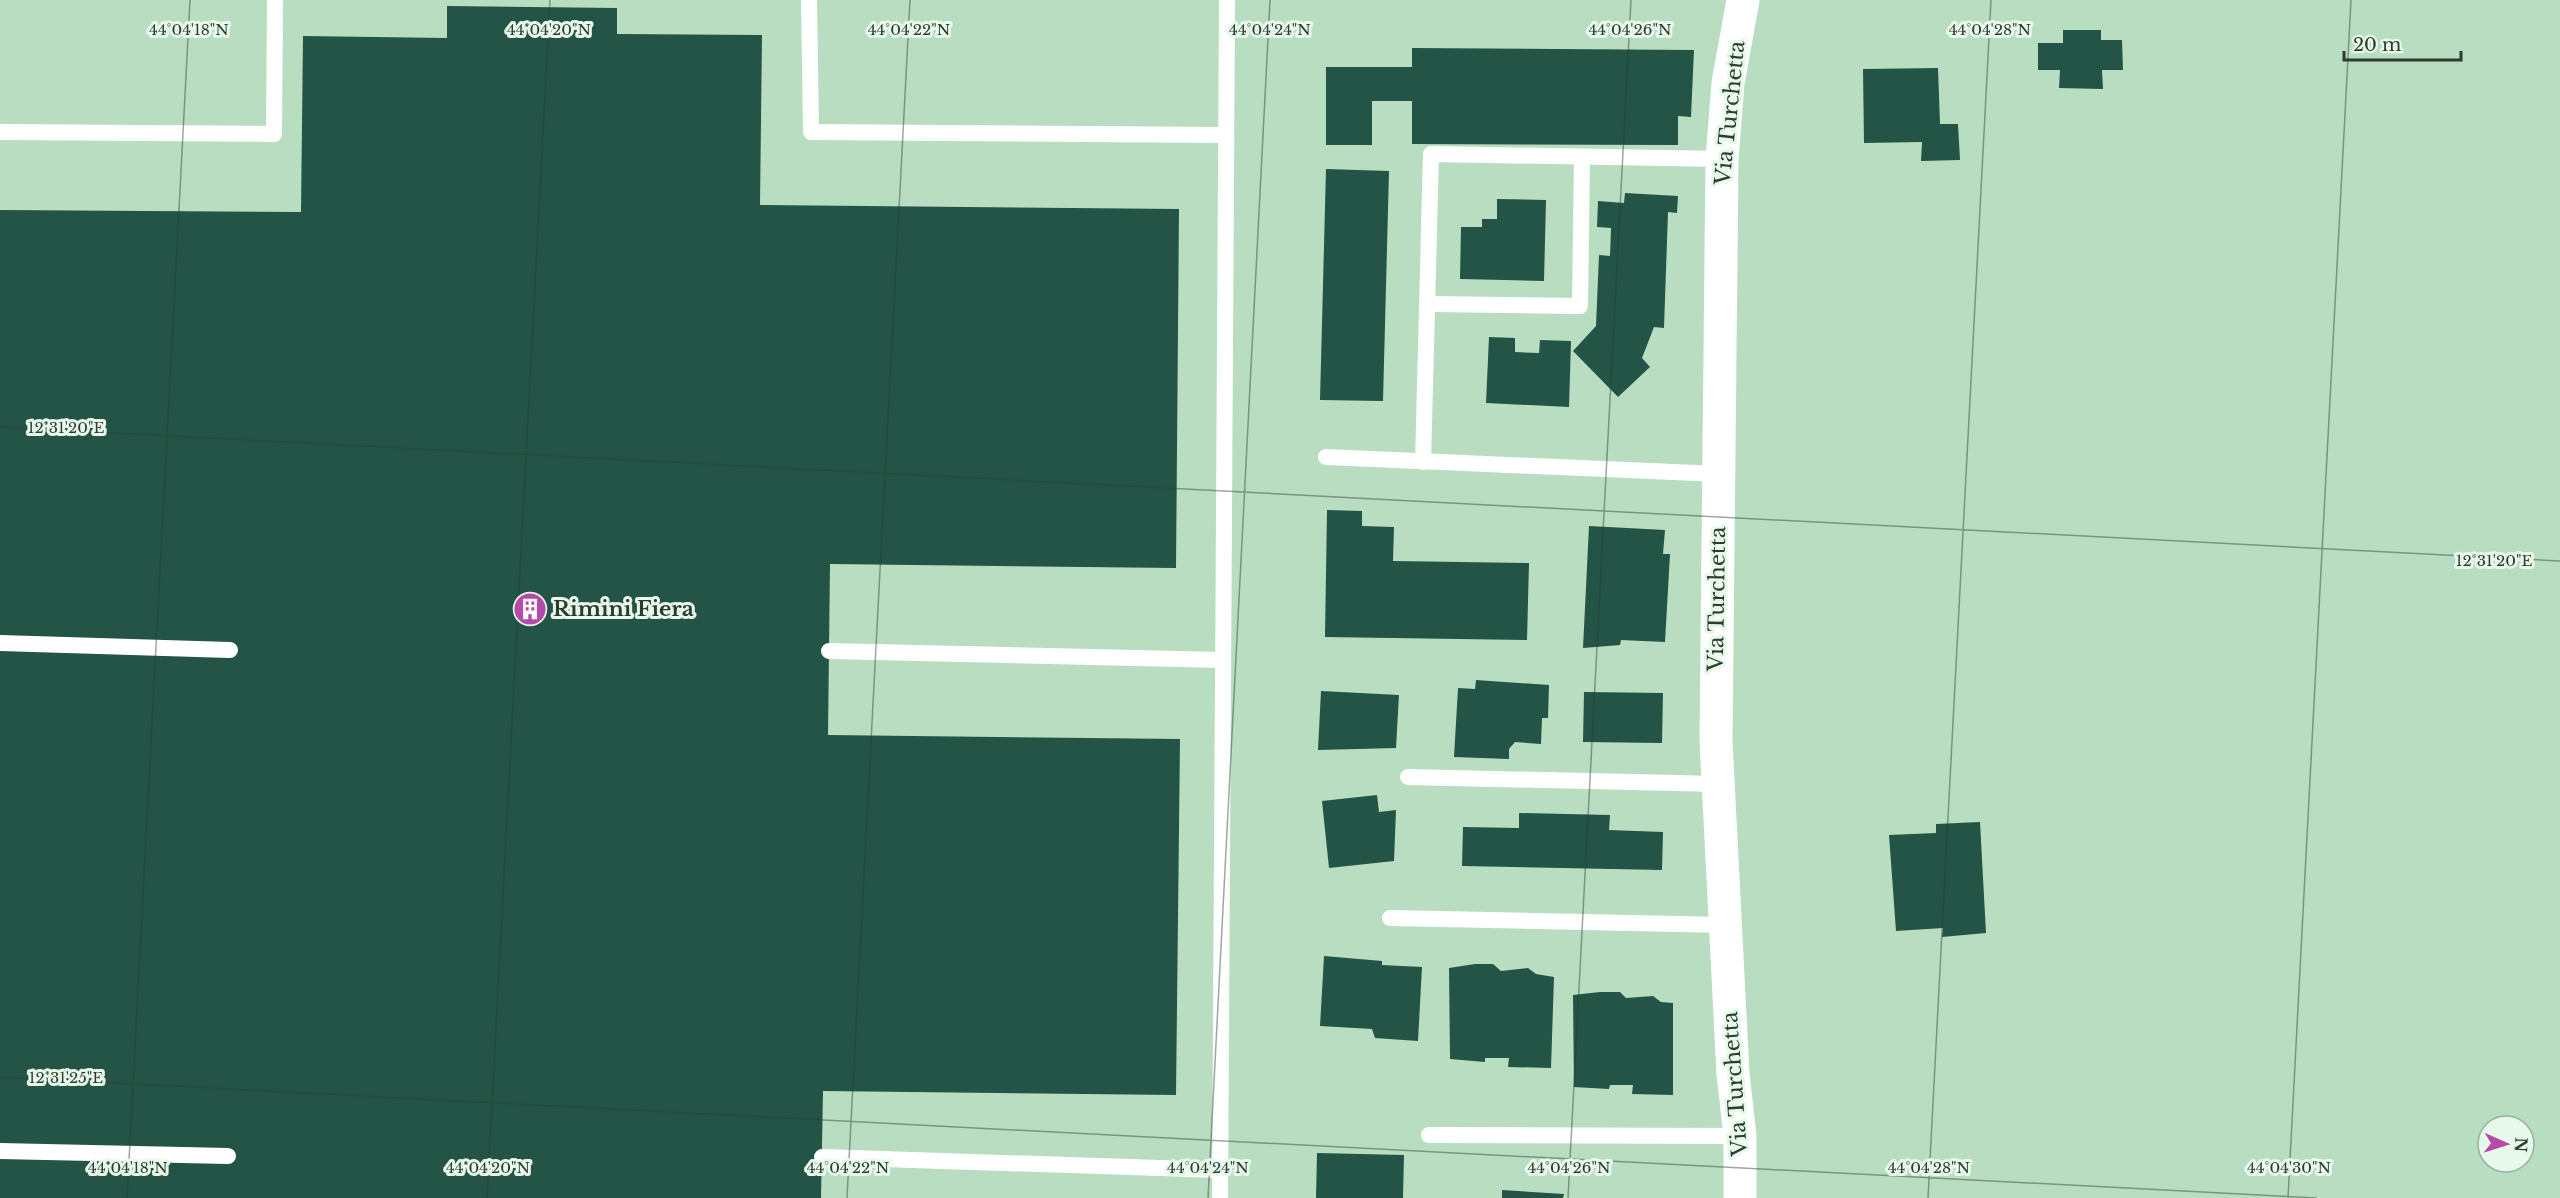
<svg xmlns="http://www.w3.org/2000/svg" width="2560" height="1198" font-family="'Libre Baskerville',serif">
<rect width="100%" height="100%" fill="#b9ddc1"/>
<g fill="#245446">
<path d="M447,6L617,8V34L762,35L760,205L1179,209L1176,568L830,564L828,735L1180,739L1176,1095L823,1091L821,1198H0V210L301,212L303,36L447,38Z"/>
<path d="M2063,30H2101V40H2122L2123,70H2102L2103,89L2059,88L2060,70H2038V43H2063Z"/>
<path d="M1412,48L1694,50L1691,117L1678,116V145L1412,144V101H1372V145H1326V67H1412Z"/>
<path d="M1938,68L1940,124H1958L1960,160L1921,161L1922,142L1864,143L1863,69Z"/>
<path d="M1326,169L1389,171L1383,401L1320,400Z"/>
<path d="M1625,193L1678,196L1677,213L1668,212L1664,328L1654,327L1642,358L1650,367L1618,397L1573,351L1596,326L1599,255L1610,256L1611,228L1597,227L1598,201L1624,203Z"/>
<path d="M1497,199L1546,200L1544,281L1460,279L1461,227H1482V219H1497Z"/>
<path d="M1489,337L1515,338V352L1539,353L1540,340L1571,341L1569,407L1486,403Z"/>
<path d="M1327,510L1362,511V526L1394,527L1393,561L1529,563L1527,640L1325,637Z"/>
<path d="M1589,526L1665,530L1663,554H1670L1665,642L1621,640L1620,645L1583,648Z"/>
<path d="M1476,680L1549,685L1548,718H1542L1541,744L1515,742L1509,749V759L1454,757L1458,688L1475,689Z"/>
<path d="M1321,691L1399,695L1396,748L1318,750Z"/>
<path d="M1584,692L1663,693L1662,743L1583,742Z"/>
<path d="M1377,795L1379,812L1396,810L1394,861L1329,868L1322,801Z"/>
<path d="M1519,813L1610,815L1609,830L1663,832L1662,870L1462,866L1463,827L1519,828Z"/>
<path d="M1980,822L1986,933L1942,937L1943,928L1896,931L1889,835L1936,833V824Z"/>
<path d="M1324,956L1382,961V965L1422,967L1418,1041L1375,1038L1372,1029L1320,1026Z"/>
<path d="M1475,964H1493L1501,971L1528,968L1536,974L1554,977L1551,1068L1508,1067L1509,1058H1485V1062L1450,1059L1449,968Z"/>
<path d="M1600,992H1620L1626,998L1653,996L1661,1002L1673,1003V1095L1632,1094L1633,1085H1610L1609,1089L1574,1087L1573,995Z"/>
<path d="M1317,1153L1404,1155L1403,1198H1316Z"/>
<path d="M1502,1190L1564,1194L1563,1198H1502Z"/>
</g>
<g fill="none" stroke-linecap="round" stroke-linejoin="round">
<g stroke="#fff" stroke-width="16">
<path d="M809,0L811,132L1226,135"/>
<path d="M0,132L274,134L275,0"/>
<path d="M1427,304L1580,306L1582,157"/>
<path d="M1326,457L1719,474"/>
<path d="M1423,462L1431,154L1722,159"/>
<path d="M0,643L230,650"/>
<path d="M829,651L1223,660"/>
<path d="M1408,777L1718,784"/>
<path d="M1390,918L1726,925"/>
<path d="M1429,1135L1740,1136"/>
<path d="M0,1151L228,1156"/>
<path d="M822,1157L1220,1170"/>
<path d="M1220,1198L1227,0"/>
</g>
<path stroke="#fff" stroke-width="33" d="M1740,1198V1136L1733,1074L1716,741L1722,159L1728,83L1743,0"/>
</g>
<path fill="none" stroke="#2d3b30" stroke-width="1.5" stroke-opacity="0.45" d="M0,427L2560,561M0,1077L2317,1198M127,1198L190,0M487,1198L550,0M847,1198L910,0M1208,1198L1270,0M1568,1198L1631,0M1928,1198L1991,0M2288,1198L2351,0"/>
<defs>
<symbol id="building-disc" viewBox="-11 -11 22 22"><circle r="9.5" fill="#b64aaa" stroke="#e6f9ea"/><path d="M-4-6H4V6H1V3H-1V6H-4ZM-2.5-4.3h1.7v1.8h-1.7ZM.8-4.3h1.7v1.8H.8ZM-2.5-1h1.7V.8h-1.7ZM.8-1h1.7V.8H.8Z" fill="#fff"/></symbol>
</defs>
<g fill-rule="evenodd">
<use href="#building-disc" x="511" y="590" width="38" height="38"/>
</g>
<g text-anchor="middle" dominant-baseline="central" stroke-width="6" stroke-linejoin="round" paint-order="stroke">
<g font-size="21" fill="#2d3b30" stroke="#e6f9ea">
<text transform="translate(1730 113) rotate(-84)">Via Turchetta</text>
<text transform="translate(1717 599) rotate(-89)">Via Turchetta</text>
<text transform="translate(1735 1084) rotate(-94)">Via Turchetta</text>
</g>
<g font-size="21" font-weight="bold" fill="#2d3b30" stroke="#e6f9ea" text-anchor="start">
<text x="553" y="609">Rimini Fiera</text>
</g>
</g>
<g font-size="15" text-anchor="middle" fill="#2d3b30" stroke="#e6f9ea" stroke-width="6" stroke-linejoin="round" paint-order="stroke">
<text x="189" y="35">44°04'18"N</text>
<text x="549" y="35">44°04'20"N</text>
<text x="909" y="35">44°04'22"N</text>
<text x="1270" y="35">44°04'24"N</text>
<text x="1630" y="35">44°04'26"N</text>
<text x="1990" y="35">44°04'28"N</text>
<text x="66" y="433">12°31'20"E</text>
<text x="2494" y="566">12°31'20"E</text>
<text x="66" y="1083">12°31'25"E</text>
<text x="128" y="1173">44°04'18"N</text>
<text x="488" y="1173">44°04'20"N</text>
<text x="848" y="1173">44°04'22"N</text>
<text x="1208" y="1173">44°04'24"N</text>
<text x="1569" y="1173">44°04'26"N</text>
<text x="1929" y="1173">44°04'28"N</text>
<text x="2289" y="1173">44°04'30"N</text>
</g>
<g transform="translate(2506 1144) rotate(93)"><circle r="28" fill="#e6f9ea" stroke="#9cada0" stroke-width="1.5"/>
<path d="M0-4.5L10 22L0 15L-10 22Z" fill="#b64aaa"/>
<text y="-9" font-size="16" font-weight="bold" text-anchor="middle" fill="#2d3b30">N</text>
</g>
<path d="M2344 51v9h117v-9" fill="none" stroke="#2d3b30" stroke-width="3"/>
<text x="2353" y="51" font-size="18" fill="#2d3b30" stroke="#e6f9ea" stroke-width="4.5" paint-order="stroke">20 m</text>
</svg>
